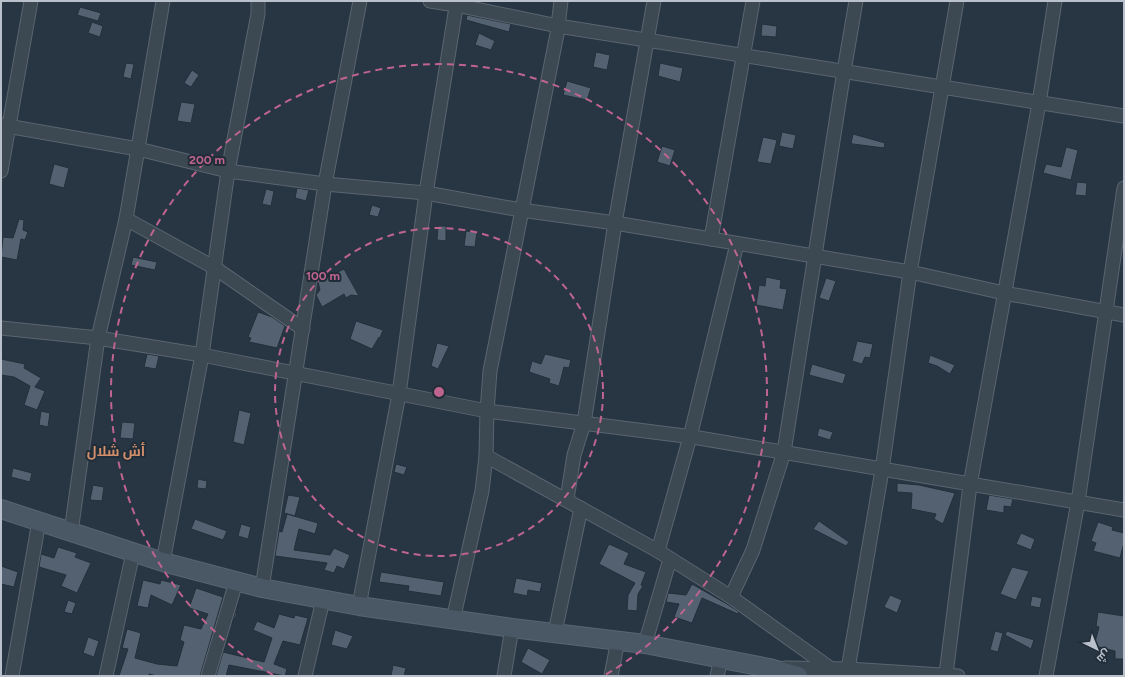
<svg xmlns="http://www.w3.org/2000/svg" width="1125" height="677" font-family="Figtree,Cairo,sans-serif">
<rect width="100%" height="100%" fill="#283643"/>
<g fill="#536170" stroke="#232f3a">
<path d="M80,7L101,13L98,21L77,15Z"/>
<path d="M467,15L511,24L509,32L466,20Z"/>
<path d="M92,22L103,26L100,37L88,33Z"/>
<path d="M762,24L777,26L776,37L761,36Z"/>
<path d="M479,33L495,41L491,50L475,45Z"/>
<path d="M596,52L610,55L607,70L593,67Z"/>
<path d="M126,63L134,64L131,79L123,77Z"/>
<path d="M660,63L683,68L680,82L658,76Z"/>
<path d="M192,70L199,75L191,87L184,83Z"/>
<path d="M567,81L591,88L587,100L563,95Z"/>
<path d="M181,102L195,104L191,123L177,121Z"/>
<path d="M782,132L796,135L793,149L779,146Z"/>
<path d="M853,134L885,143L884,148L853,144L851,143Z"/>
<path d="M763,137L777,140L771,164L757,162Z"/>
<path d="M662,146L675,150L670,166L657,162Z"/>
<path d="M1066,147L1078,150L1071,180L1043,173L1046,164L1061,167Z"/>
<path d="M54,164L69,168L64,188L49,184Z"/>
<path d="M1077,182L1087,183L1086,196L1075,195Z"/>
<path d="M297,188L309,190L306,201L295,198Z"/>
<path d="M266,189L274,191L271,206L262,204Z"/>
<path d="M372,205L381,208L378,217L369,215Z"/>
<path d="M19,219L24,220L23,230L28,232L25,240L21,239L17,260L1,257L3,237L13,238Z"/>
<path d="M438,226H446V241L437,240Z"/>
<path d="M466,231L477,232L475,247L464,246Z"/>
<path d="M133,257L157,262L155,270L131,265Z"/>
<path d="M344,269L359,296L351,295L346,298L344,294L322,307L316,295L320,290L318,282Z"/>
<path d="M766,277L781,280L780,288L787,289L783,310L756,305L759,285L765,286Z"/>
<path d="M826,278L836,281L829,301L819,298Z"/>
<path d="M258,312L272,317L285,326L277,348L249,342L251,338L248,337Z"/>
<path d="M356,321L383,330L380,338L379,337L372,349L350,339Z"/>
<path d="M857,341L873,344L870,358L865,357L862,364L852,361Z"/>
<path d="M437,343L449,346L438,369L431,366Z"/>
<path d="M147,354L159,356L156,369L144,367Z"/>
<path d="M545,354L571,360L569,368L564,367L559,386L549,383L550,379L529,372L532,361L541,364Z"/>
<path d="M930,355L955,365L950,374L937,366L928,363Z"/>
<path d="M1,359L25,364L24,368L41,378L35,387L45,391L37,410L24,405L30,386L14,377L1,375Z"/>
<path d="M812,364L846,374L843,384L809,375Z"/>
<path d="M239,410L251,413L244,445L233,442Z"/>
<path d="M41,411L50,413L48,427L39,425Z"/>
<path d="M122,422L135,423L133,439L120,438Z"/>
<path d="M819,428L833,432L830,440L817,436Z"/>
<path d="M396,464L407,467L404,475L394,472Z"/>
<path d="M13,468L32,473L30,482L11,477Z"/>
<path d="M198,479L207,481L206,489L197,488Z"/>
<path d="M897,483L919,485L955,493L943,524L934,519L936,514L911,509L912,493L897,492Z"/>
<path d="M93,485L104,487L102,501L90,500Z"/>
<path d="M288,495L300,497L295,516L284,513Z"/>
<path d="M989,495L1013,499L1011,507L1004,506V513L986,510Z"/>
<path d="M287,514L318,523L315,534L299,529L294,550L330,555L334,548L350,555L344,569L337,566L334,573L324,570L327,563L275,556L279,531L282,532Z"/>
<path d="M195,519L227,531L223,540L191,529Z"/>
<path d="M819,521L849,542L846,546L813,529Z"/>
<path d="M1098,522L1113,527L1112,530L1124,533V543L1120,558L1093,551L1096,543L1091,541Z"/>
<path d="M241,524L251,527L248,539L238,536Z"/>
<path d="M1021,533L1035,539L1031,550L1016,544Z"/>
<path d="M609,544L629,553L624,564L646,572L641,585L643,586L638,594L637,611L627,610L628,595L635,583L599,564Z"/>
<path d="M58,547L77,553L75,557L91,563L77,593L61,586L66,575L39,567L41,554L54,558Z"/>
<path d="M1,566L18,572L14,587L1,584Z"/>
<path d="M1012,567L1029,571L1016,600L1000,594Z"/>
<path d="M381,572L444,582L441,596L408,591L409,586L379,582Z"/>
<path d="M516,578L542,583L540,592L528,590L527,596L513,593Z"/>
<path d="M143,580L160,584L161,580L181,585L172,605L151,595L148,608L137,606Z"/>
<path d="M692,584L727,604L739,612L738,614L702,598L692,623L674,617L679,604L666,602L668,593L686,595Z"/>
<path d="M196,588L223,597L200,676H157L149,674V676H119L128,649L122,648L127,629L141,633L135,658L157,664L177,666L184,642L180,640L184,625L201,629L208,614L189,608Z"/>
<path d="M890,595L902,600L897,613L884,607Z"/>
<path d="M1032,596L1042,598L1040,608L1030,606Z"/>
<path d="M239,599L236,616L232,624Z"/>
<path d="M68,600L76,603L72,614L64,612Z"/>
<path d="M1098,612L1124,616V659H1115V651L1094,646L1099,627L1096,626Z"/>
<path d="M279,614L294,618L295,615L308,618L300,645L283,641L274,664L287,669L285,676L229,665L226,676H216L223,652L264,662L272,638L253,630L257,621L274,628Z"/>
<path d="M335,630L353,636L347,649L331,645Z"/>
<path d="M995,631L1003,633L998,652L990,650Z"/>
<path d="M1007,631L1034,640L1031,649L1005,635Z"/>
<path d="M88,637L99,641L94,657L83,653Z"/>
<path d="M528,648L550,660L542,674L521,662Z"/>
<path d="M393,665L406,668L404,676H391Z"/>
</g>
<g fill="none" stroke-linecap="round" stroke-linejoin="round">
<defs>
<g id="street">
<path d="M430,1L456,5L558,26L1124,116"/>
<path d="M1,125L138,149L228,171L325,184L426,193L521,210L615,223L910,272L1004,293L1124,315"/>
<path d="M1,171L31,1"/>
<path d="M126,219L215,268L303,329"/>
<path d="M711,239L753,1"/>
<path d="M1,328L98,338L202,355L487,411L693,437L1124,510"/>
<path d="M486,456L658,551L731,597L830,668"/>
<path d="M567,499L574,455L584,423L615,223L654,1"/>
<path d="M71,532L98,338L126,219L163,1"/>
<path d="M658,551L690,437L737,244"/>
<path d="M163,562L202,355L228,171L258,14V1"/>
<path d="M262,588L325,184L360,1"/>
<path d="M731,597L753,550L784,452L844,71L856,1"/>
<path d="M359,606L399,394L426,193L457,1"/>
<path d="M453,620L482,491L486,456L487,411L490,371L557,34L561,1"/>
<path d="M555,632L581,508"/>
<path d="M645,644L670,559"/>
<path d="M785,668L848,669L958,676"/>
<path d="M848,669L882,470L910,272L957,1"/>
<path d="M946,674L970,485L1039,103L1055,1"/>
<path d="M12,676L39,521"/>
<path d="M106,676L133,553"/>
<path d="M208,676L236,582"/>
<path d="M305,676L323,600"/>
<path d="M504,676L512,628"/>
<path d="M611,676L618,640"/>
<path d="M717,676L721,659"/>
<path d="M1046,676L1078,502L1124,188"/>
</g>
<path id="secondary" d="M1,509L163,562L262,588L359,606L512,628L645,644L769,668L798,676"/>
</defs>
<use href="#street" stroke="#5a6570" stroke-width="15"/>
<use href="#secondary" stroke="#5a6570" stroke-width="20"/>
<use href="#street" stroke="#3c4852" stroke-width="13"/>
<use href="#secondary" stroke="#4a5765" stroke-width="18"/>
</g>
<g fill="none" stroke="#be648e" stroke-width="2" stroke-dasharray="7 5">
<circle cx="439" cy="392" r="164"/>
<path d="M273 675A328 328 0 1 1 605 675"/>
</g>
<g text-anchor="middle" dominant-baseline="central" stroke-width="4" stroke-linejoin="round" paint-order="stroke">
<g font-size="14" font-weight="bold" fill="#d48f6c" stroke="#212d38">
<text x="116" y="451">أش شلال</text>
</g>
</g>
<circle cx="439" cy="392" r="6" fill="#be648e" stroke="#212d38" stroke-width="2"/>
<g font-size="12" text-anchor="middle" font-weight="bold" fill="#be648e" stroke="#212d38" stroke-width="4" stroke-linejoin="round" paint-order="stroke">
<text x="207" y="164">200 m</text>
<text x="323" y="280">100 m</text>
</g>
<rect width="1125" height="677" fill="none" stroke="#b9c2cc" stroke-width="4"/>
<g transform="translate(1097 649) rotate(137)" stroke="#212d38" stroke-width="3" paint-order="stroke">
<path d="M0-3L7 15L0 10L-7 15Z" fill="#b9c2cc"/>
<text y="-6" font-size="11" font-weight="bold" text-anchor="middle" fill="#b9c2cc">ش</text>
</g>
</svg>
